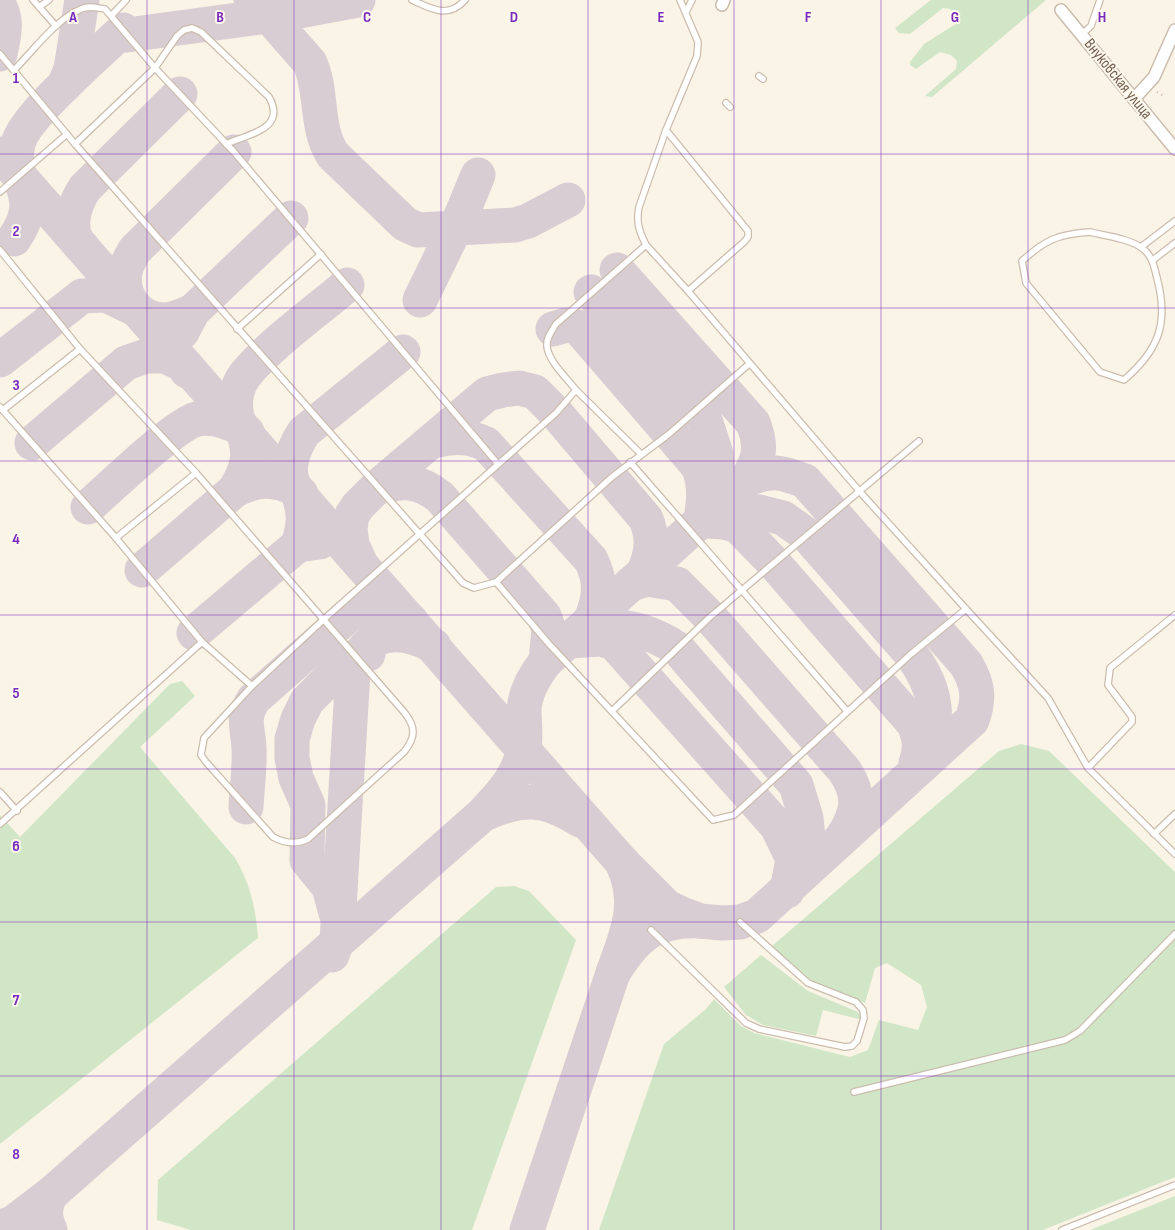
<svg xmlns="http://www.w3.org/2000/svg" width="1175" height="1230" font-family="'Sofia Sans Condensed',sans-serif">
<rect width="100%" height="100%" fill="#faf4e6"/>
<g fill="#d0e6c6">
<path d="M931,0H1046L932,97L925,96L956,69L957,61L951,55L940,52L916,69L910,65V62L924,44L956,24V16L950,9L943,8L910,34L899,33L895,28Z"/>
<path d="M182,681L195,696L140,747L235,858C250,883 256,909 258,938L0,1144V815L20,837L170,684Z"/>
<path d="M1021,744L1049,751L1175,872V1177L1043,1230H599L664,1044L706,1009L714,999L741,1026L754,1033L850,1057L868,1050L879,1020L918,1030L927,1007L921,985L887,963L875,968L865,1003L812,981L772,946L999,751Z"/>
<path d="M514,886L529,891L576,940L472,1230H191L157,1220L158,1180L496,887Z"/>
<path d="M761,955L808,991L858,1012L863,1020L823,1010L816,1036L763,1025L746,1015L724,987Z"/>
<path d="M1175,1196V1230H1090Z"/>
</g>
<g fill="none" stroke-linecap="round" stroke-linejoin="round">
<g stroke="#d9cdd4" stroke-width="35">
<path d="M251,0L261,7L310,63C323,93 315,128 333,155L405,224L418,230L515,225L528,221L568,200"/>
<path d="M0,7C8,22 3,39 0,54"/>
<path d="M283,14L358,0"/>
<path d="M127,35L283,14L293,8L297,0"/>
<path d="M64,86L71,69L82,0"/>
<path d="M0,154L622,862L667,907L684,915L700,921L722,923L740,922L757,916L972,720C980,698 978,684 966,664L805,481C779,471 772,470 747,479L546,661C535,675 525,691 524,710C524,724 527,738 523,752C517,779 500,795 482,815L51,1194L13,1223L0,1227"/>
<path d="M14,239C45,194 9,185 18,144C24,116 100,53 123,30"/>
<path d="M83,248C65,233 74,204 85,188L180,94"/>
<path d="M617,270L753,423C762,445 760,459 747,479"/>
<path d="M420,300L462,214L478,175"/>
<path d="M193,311C184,315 174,320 163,320C136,319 119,293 126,268C128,262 132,255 135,250L234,152"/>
<path d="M553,329L566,325L578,327L698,466C706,485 704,500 701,520L712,495L717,473L716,454L705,420L591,292"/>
<path d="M182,332L193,311L291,218"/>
<path d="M0,360L82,296L106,295L133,308"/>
<path d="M247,432C231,420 233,391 245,375C269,345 317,311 347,285"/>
<path d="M438,440C454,436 470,436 486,444L591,560C602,582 600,599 590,622"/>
<path d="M32,443L126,363L146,356H165L184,365L187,371"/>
<path d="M377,487C404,481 417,479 440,497L544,616L549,629L546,661"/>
<path d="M301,494C282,478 292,450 304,432L403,352"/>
<path d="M88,507C110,488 174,425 197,419C213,416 229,422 242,429C252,453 248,468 235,490"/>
<path d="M709,513L738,510L759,512L783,518L807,535L911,654C939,692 940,720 924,764"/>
<path d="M704,521L724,522L738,526L773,562L914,724C920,738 921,749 916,763"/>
<path d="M359,560L352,545L350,528L352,515L358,506L377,487L487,394L503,390L519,388L535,392L556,413L646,519C654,539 652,553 644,572"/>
<path d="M142,570L235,490C257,479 275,478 297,490C305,511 305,524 298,545"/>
<path d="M631,584L647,579L677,584L710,617L844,770C862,796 858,814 841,839"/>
<path d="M602,626C632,626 653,633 678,649L796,785L806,818L808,838L804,857L787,891L793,859L777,826L614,643L601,639L569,641L587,630Z"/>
<path d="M194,633L298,545L320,542"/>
<path d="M246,807C247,788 250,767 249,748C248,726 241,719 254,699L349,615C374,603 389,606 411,621"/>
<path d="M484,814C522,797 544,797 580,820"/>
<path d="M622,862C642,904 627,933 613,973C636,936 655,919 700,921"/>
<path d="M336,913L329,887L307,860L308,805L296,778L292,758V739L298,719L307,701L346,662L368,654"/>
<path d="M332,955L337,941L353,671C366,629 399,628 434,646"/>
<path d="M50,1230C44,1217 44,1207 51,1194"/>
<path d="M527,1230L613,973"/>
</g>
<defs>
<g id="service">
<path d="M33,0L56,26"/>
<path d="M412,0C432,9 448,19 465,0"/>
<path d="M39,7L49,0"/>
<path d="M686,12L692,0"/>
<path d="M112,15L126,0"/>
<path d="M1081,35L1091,26L1100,0"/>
<path d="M0,54L75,144L463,583L474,588L496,582L549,644L713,820L734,815L911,654L966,609L1048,698L1088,768L1175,854"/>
<path d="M14,70C34,50 55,20 81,9C89,5 97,8 105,9L155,68L234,152L498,464"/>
<path d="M759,76L763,79"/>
<path d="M726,103L730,107"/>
<path d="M666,130L748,231V237L744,242L688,291"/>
<path d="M75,144L155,68L177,36L184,30L192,28L201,32L269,97C287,129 249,134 226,144"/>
<path d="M0,192L67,134"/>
<path d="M1090,232C1105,236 1128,238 1142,248C1152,255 1154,266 1157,278C1169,323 1159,350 1124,380L1100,372L1026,283L1022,261C1045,240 1058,234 1090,232Z"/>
<path d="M646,245C639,231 636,222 639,207L666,130L697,56L698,42L680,0"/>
<path d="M1141,247L1175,221"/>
<path d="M0,250L80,349L196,473L404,712C416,727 416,737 404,752L308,839C296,845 284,843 273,837L206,762L201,755L204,738L252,686"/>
<path d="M1153,260L1175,243"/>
<path d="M237,329L321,254"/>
<path d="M576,390L641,454"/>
<path d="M0,407L116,538L202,642L252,686L323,620L556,413L576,390C567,378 548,361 547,346C546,338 552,331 556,324L646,245L688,291L861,493L966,609"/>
<path d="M3,410L80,349"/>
<path d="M630,462L847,711"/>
<path d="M116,538L196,473"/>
<path d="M496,582L612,477L669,434L749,364"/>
<path d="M612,711L710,617L919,441"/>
<path d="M1088,768L1132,722V717L1108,685L1110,668L1175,615"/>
<path d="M0,792L17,811"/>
<path d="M0,824L202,642"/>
<path d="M1154,834L1175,814"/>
<path d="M651,930L746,1023L759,1029L845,1047L852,1046L857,1041L864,1018L863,1010L856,1002L808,983L740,922"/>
<path d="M854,1092L1065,1040L1080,1031L1175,934"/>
<path d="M1062,1230L1175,1185"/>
</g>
<g id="minor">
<path d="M722,5L724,0"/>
<path d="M1061,10L1175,149"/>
<path d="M1134,99L1154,77L1175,30"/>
</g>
</defs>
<use href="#service" stroke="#cbbdad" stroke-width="8"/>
<use href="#minor" stroke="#cbbdad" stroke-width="14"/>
<path stroke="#d1baa4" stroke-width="2.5" stroke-dasharray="1 4" stroke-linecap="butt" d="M1157,92L1164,96"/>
<use href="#service" stroke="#fff" stroke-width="5.5"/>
<use href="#minor" stroke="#fff" stroke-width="11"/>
</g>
<path fill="none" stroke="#7b2cbf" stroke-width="1" stroke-opacity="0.55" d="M147,0V1230M294,0V1230M441,0V1230M588,0V1230M734,0V1230M881,0V1230M1028,0V1230M0,154H1175M0,308H1175M0,461H1175M0,615H1175M0,769H1175M0,922H1175M0,1076H1175"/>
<g text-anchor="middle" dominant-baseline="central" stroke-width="4" stroke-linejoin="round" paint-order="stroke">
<g font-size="16" fill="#715d4d" stroke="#fdf8ec">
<text transform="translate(1118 79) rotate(51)">Внуковская улица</text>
</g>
</g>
<g font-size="16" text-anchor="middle" font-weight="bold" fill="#7b2cbf" stroke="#fdf8ec" stroke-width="4" stroke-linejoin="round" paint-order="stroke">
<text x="73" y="22">A</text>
<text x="220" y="22">B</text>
<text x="367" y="22">C</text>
<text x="514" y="22">D</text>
<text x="661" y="22">E</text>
<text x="808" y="22">F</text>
<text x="955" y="22">G</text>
<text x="1102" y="22">H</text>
<text x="16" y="83">1</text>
<text x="16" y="236">2</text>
<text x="16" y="390">3</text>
<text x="16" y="544">4</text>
<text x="16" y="698">5</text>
<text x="16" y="851">6</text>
<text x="16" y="1005">7</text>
<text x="16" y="1159">8</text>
</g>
</svg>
